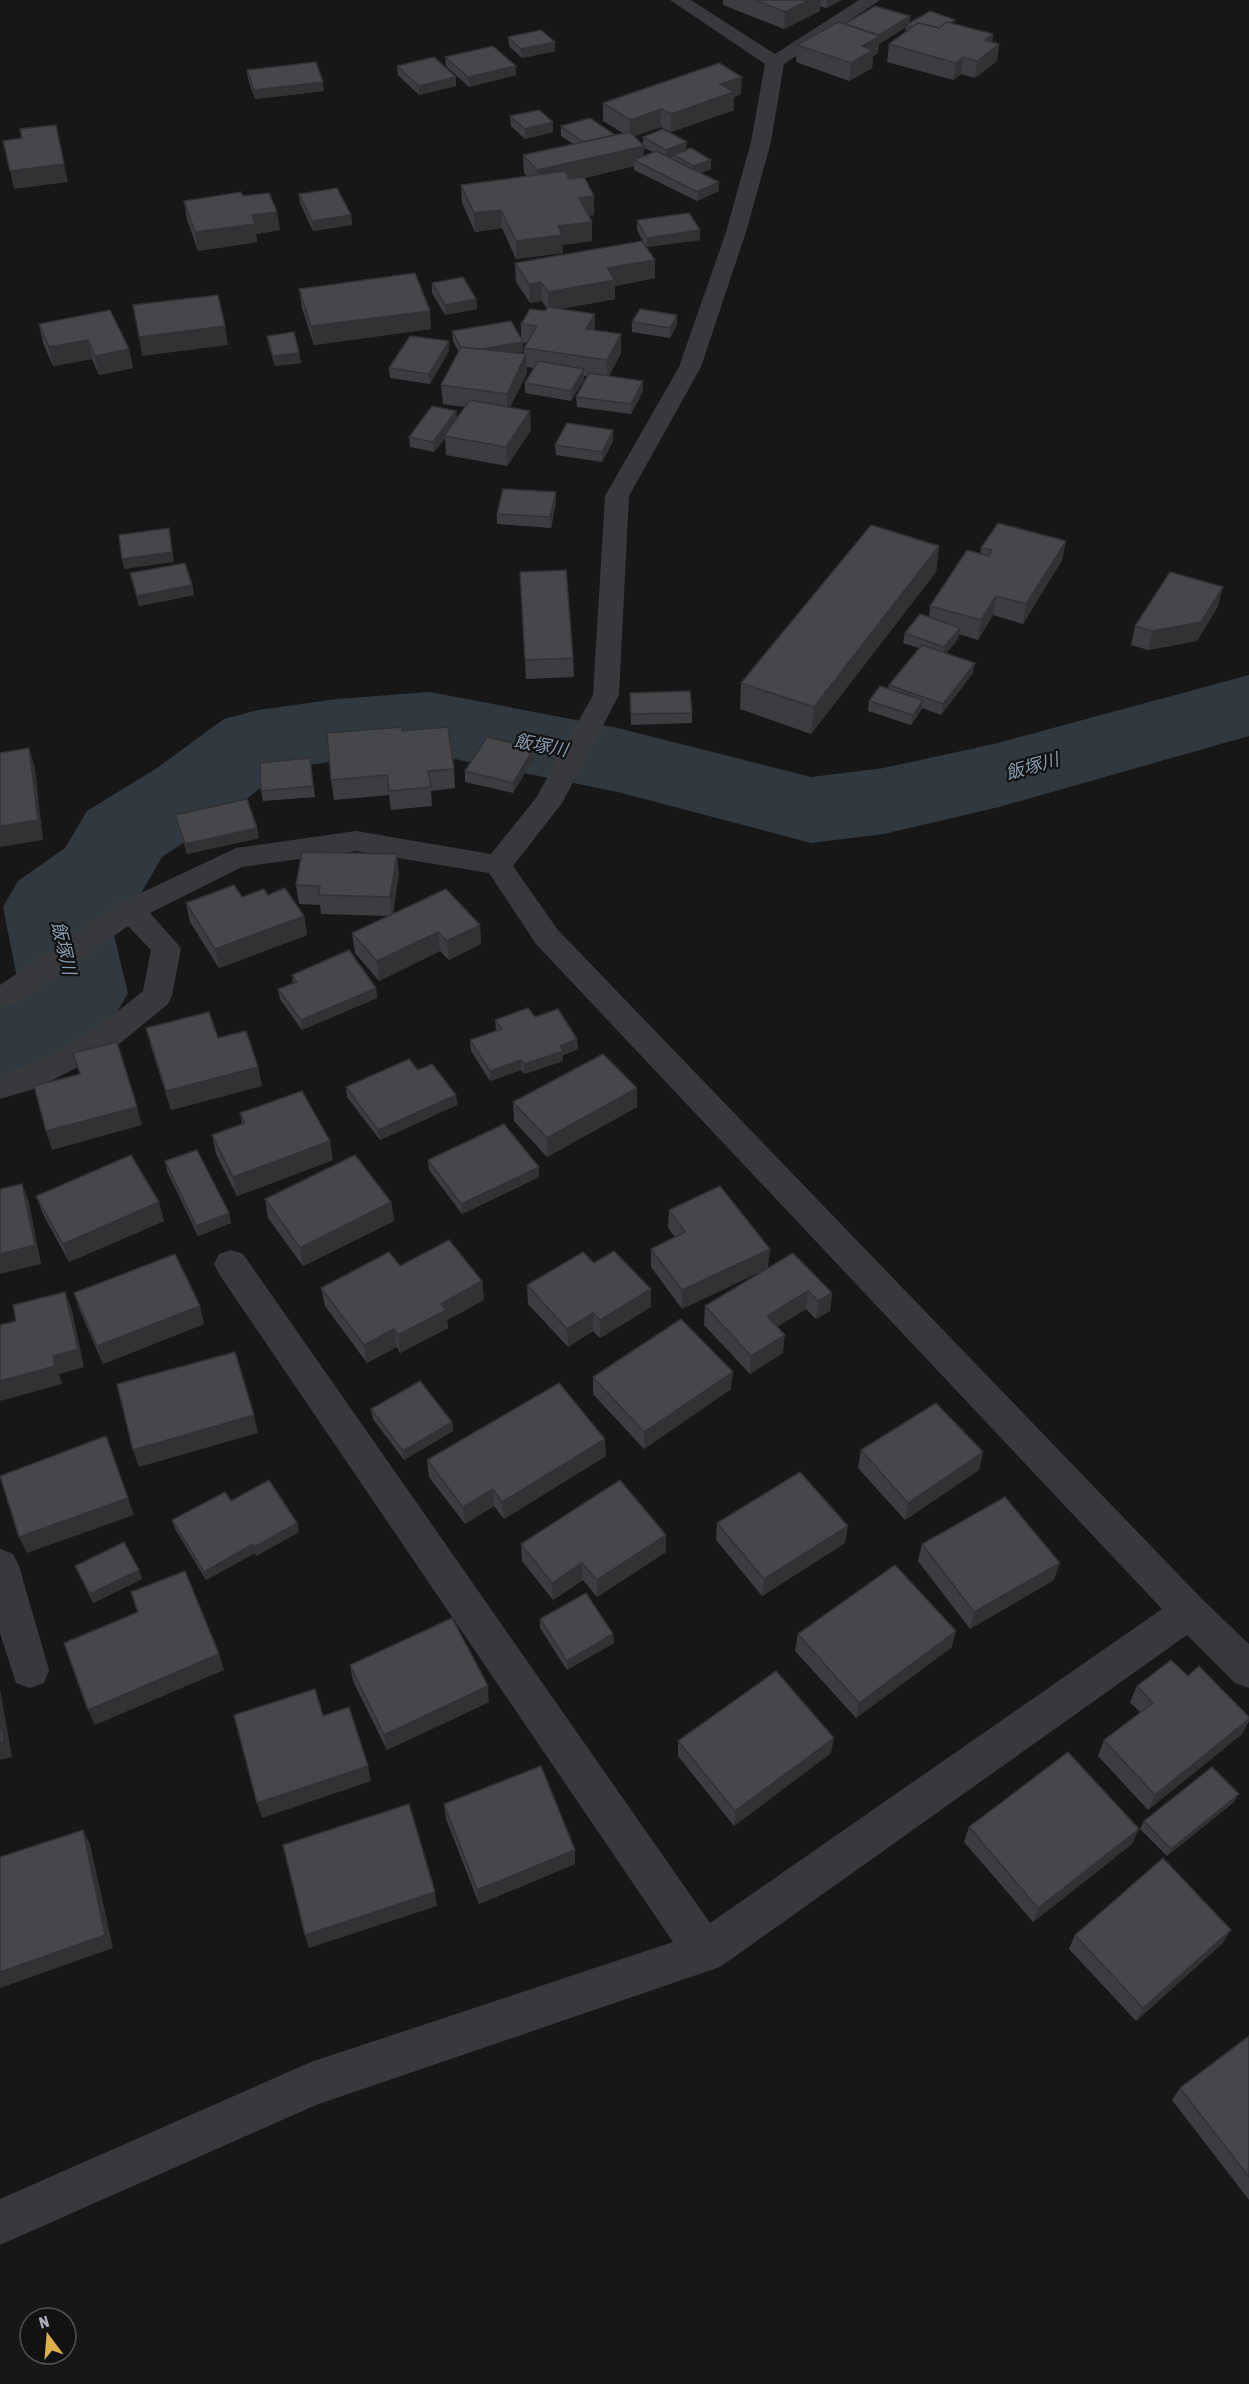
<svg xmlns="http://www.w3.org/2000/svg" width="1249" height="2384" font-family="'Asap Condensed','Noto Sans JP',sans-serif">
<rect width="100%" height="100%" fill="#171718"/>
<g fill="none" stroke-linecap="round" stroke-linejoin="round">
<path fill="#313940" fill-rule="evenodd" d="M1249,675V736L999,807L884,834L811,843L618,792L430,754L337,761L286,768L227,814L162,857L139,897L110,919L128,993C117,1012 106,1032 89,1046C71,1060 23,1072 0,1079V995L10,991L18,983L3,907L18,881L65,848L87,811L157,768L224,719L258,710L337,699L430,692L618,728L811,777L884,768L998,743Z"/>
<g fill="#38393d" fill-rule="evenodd">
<path d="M670,0H691L775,54L859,0H880L784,64L771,142L746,232L701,367L629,496L619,695L562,803L513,866L558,930L1203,1600L1249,1644V1688L1235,1683L1187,1635L720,1967L316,2105L0,2245V2199L311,2062L673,1942L219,1274L214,1264L219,1254L231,1250L243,1254L710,1923L1162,1609L536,944L489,873L356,851L242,867L150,913L181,948L172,996L168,1004L113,1049L37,1088L0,1099V1075C54,1061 100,1026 143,991L151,950L128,926L20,1002L0,1007V985L120,903L236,848L356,831L491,854L536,798L593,695L605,496L679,367L726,232L751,142L765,64Z"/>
<path d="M0,1549L13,1554L19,1566L49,1670L44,1683L30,1688L16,1683L0,1633Z"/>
</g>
</g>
<g fill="#3c3d40" fill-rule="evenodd">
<path d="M723,0H842L826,8L820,6V11L784,29L723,5Z"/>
<path d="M910,16L909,24H955L993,34L992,42L999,44L997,61L975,78L961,74L953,80L887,62L889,44L905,32L906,27L879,44L878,53L873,56L872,68L849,81L796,62L797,45L845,24Z"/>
<path d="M508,37L555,51L522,58L509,46Z"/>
<path d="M445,57L516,75L469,87L446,66Z"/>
<path d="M397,66L456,86L419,95L398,75Z"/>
<path d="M247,70L324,91L255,99L248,79Z"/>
<path d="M741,94L734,97V110L671,132L661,127L634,136L643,144V137L686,150L711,169L701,173L719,182V191L697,201L634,170V166L585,178L594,196V215L588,216L592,241L562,245L563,253L516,259L502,228L475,232L462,203L461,185L527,176L524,173L523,155L573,144L561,136V126L615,135L623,133L603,121V103ZM644,148L653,152L644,156Z"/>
<path d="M510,116L553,122V132L525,139L511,126Z"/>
<path d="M299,194L351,215L352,225L313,231L300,203Z"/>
<path d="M243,196L280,230L256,234L257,242L198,251L187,219L184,201Z"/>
<path d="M637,220L700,230V240L647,247L655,278L615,286V299L560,309L595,330L621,353L609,376L643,391L631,414L577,407L576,397L587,376H584V379L571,401L525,393V383L534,368L526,367L527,373L510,407L531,430L507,466L446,455L445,438L434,452L410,447L409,437L456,411L457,418L465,407L443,404L441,385L459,352L453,341L452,331L521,340V324L545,311L547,309L542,301L530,303L516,282L515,263L646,247L637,230ZM523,343H526L524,348V354L517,353L523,352Z"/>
<path d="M432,283L476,299L477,309L445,315L432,293Z"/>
<path d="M299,289L431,329L314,345L302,308Z"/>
<path d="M677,315V324L670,338L632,332V322Z"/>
<path d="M39,324L129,349L133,368L99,375L92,359L53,366L43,343Z"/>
<path d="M267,336L299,353L301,363L275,366L269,346Z"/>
<path d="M449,341V351L430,384L390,378L389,368Z"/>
<path d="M613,430V441L602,462L556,455L555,445Z"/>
<path d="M556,502L551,528L497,524V514Z"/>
<path d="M1066,541L1062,560L1023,624L993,615L978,640L959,634L958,639L946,653L973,673L941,715L922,708L921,710L911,725L868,711L869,701L888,689L889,685L919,648L903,643L905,633L929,618L930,606L980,554L981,548Z"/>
<path d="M939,546L936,572L811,734L740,709L741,683Z"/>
<path d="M520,572L573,658L574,677L526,679Z"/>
<path d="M130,573L192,585L194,595L139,606Z"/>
<path d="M1218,606L1197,641L1148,650L1131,645L1135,626Z"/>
<path d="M630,693L692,713V723L631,725Z"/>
<path d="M402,731L454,769L455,788L431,791L432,806L391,810L389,795L334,800L331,780Z"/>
<path d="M534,748V758L513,793L465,782V771Z"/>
<path d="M310,758L315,797L263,801L261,791Z"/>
<path d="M175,815L259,838L187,854Z"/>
<path d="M399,873L393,914L480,925L481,944L449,960L440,951L379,981L355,953L352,933L389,916L321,914L320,905L299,904L296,885Z"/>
<path d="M268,895L304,916L307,935L219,968L190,922L186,903L242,897Z"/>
<path d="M292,975L376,988L377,998L302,1030L280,999L278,989L293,983Z"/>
<path d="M535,1017L577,1039L578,1049L563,1055V1061L524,1074L521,1070L490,1081L471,1051L470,1040L496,1031L495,1020Z"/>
<path d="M146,1028L218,1038L258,1067L262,1086L171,1110L151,1047Z"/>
<path d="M418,1070L456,1095L457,1105L380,1140L347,1097L346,1087Z"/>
<path d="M513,1102L637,1107L547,1157L514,1121Z"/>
<path d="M240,1113L333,1160L237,1196L216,1154L212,1135L242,1124Z"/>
<path d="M428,1160L539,1167V1177L462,1214L429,1170Z"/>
<path d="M165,1161L231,1223L198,1236L167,1171Z"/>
<path d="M36,1196L164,1221L69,1262L43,1214Z"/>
<path d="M265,1199L391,1202L394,1221L303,1266L268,1218Z"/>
<path d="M669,1210L768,1268L682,1309L651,1267V1249L675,1237L668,1228Z"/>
<path d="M793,1253L832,1293L830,1311L816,1319L806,1309L777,1327L783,1353L750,1374L704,1325L705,1306Z"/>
<path d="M594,1263L651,1289V1307L600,1338L593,1331L568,1347L528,1304L527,1285Z"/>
<path d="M400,1266L482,1281L484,1300L447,1320L448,1328L400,1353L397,1347L367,1363L325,1306L321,1288Z"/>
<path d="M74,1293L204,1324L103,1364L80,1311Z"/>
<path d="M593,1377L731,1389L644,1449L593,1394Z"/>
<path d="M371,1409L452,1422L453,1431L404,1460L373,1419Z"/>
<path d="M861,1450L983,1452L979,1470L905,1520L858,1468Z"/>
<path d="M606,1456L504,1519L494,1506L465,1524L429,1477L427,1460Z"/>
<path d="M231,1501L297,1523L299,1532L256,1556L255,1553L206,1580L175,1529L172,1520Z"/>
<path d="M717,1523L845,1543L762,1596L716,1540Z"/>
<path d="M521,1544L666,1552L597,1597L583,1580L553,1600L522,1561Z"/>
<path d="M922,1544L1054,1580L970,1629L918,1561Z"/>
<path d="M75,1566L142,1579L93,1603Z"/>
<path d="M540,1619L613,1634L614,1643L567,1670L540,1628Z"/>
<path d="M798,1634L952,1647L856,1718L795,1651Z"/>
<path d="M350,1665L489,1702L387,1750L353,1681Z"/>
<path d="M1188,1676L1249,1717V1721L1242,1734L1148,1810L1098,1756L1104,1740L1140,1712L1130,1702L1137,1686Z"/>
<path d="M678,1741L831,1753L734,1826L678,1756Z"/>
<path d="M1234,1802L1167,1856L1140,1829L1144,1821Z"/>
<path d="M444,1804L575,1850V1864L479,1904L446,1819Z"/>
<path d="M969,1827L1132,1844L1033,1922L964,1842Z"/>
<path d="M1075,1935L1223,1943L1136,2021L1069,1949Z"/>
<path d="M1249,2036V2200L1172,2100L1180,2088Z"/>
</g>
<g fill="#313234">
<path d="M809,0H821L820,11L784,29L785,12Z"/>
<path d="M827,0H842L826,8Z"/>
<path d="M910,16L909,26L906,25V27L879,44L878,53L873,56L872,68L849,81L851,63L862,46Z"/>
<path d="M993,34L991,50L999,44L997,61L975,78L977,61L985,40Z"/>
<path d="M555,42V51L522,58L521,49Z"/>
<path d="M963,57L961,74L953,80L956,63Z"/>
<path d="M516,66V75L469,87L468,77Z"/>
<path d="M456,77V86L419,95V86Z"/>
<path d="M742,77L741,94L734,97V110L671,132V114L720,84Z"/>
<path d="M323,82L324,91L255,99L254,90Z"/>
<path d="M661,109V127L630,138V120Z"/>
<path d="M553,122V132L525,139V129Z"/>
<path d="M687,142L686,151L674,155V156L666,159V150Z"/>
<path d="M644,146V164L634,160V166L538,188L537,170Z"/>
<path d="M711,160V169L693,176L694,166Z"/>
<path d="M64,164L68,182L14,189L10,171Z"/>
<path d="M719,182V191L697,201V192Z"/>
<path d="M594,196V215L579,217V198Z"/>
<path d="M501,210L502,228L475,232L474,213Z"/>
<path d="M277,212L280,230L256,234L257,242L198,251L195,232L252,215Z"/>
<path d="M351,215L352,225L313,231L312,221Z"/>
<path d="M592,222V241L562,245L563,253L516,259V241L558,226Z"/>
<path d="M700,230V240L647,247V238Z"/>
<path d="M655,260V278L615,286V299L548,311V292L607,268Z"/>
<path d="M541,282L542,301L530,303L529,284Z"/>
<path d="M476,299L477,309L445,315V305Z"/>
<path d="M430,311L431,329L314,345L311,326Z"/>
<path d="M595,314V332L586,329Z"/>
<path d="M677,315V324L670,338V328Z"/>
<path d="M225,326L228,345L142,356L139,337Z"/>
<path d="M621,334V353L607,379V360Z"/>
<path d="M88,340L92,359L53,366L49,347Z"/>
<path d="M449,341V351L430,384L429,374Z"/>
<path d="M523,342V352L464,362V352Z"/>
<path d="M129,349L133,368L99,375L95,356Z"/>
<path d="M299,353L301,363L275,366L273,356Z"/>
<path d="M526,354L527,373L507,413V394Z"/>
<path d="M584,369V379L571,401V391Z"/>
<path d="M643,381V391L631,414V404Z"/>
<path d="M456,411L457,421L444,436L445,438L434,452L433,442Z"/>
<path d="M530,411L531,430L507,466L506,447Z"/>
<path d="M613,430V441L602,462V452Z"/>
<path d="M556,492V502L551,528L550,517Z"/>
<path d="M169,528L174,562L124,569L122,559Z"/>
<path d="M1066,541L1062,560L1023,624L1026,604Z"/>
<path d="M939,546L936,572L811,734L814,707Z"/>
<path d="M192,585L194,595L139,606L137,596Z"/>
<path d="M1223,587L1218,606L1197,641L1148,650L1153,631Z"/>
<path d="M996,596L993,615L978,640L981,620Z"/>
<path d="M960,628L958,639L943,657L944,647Z"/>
<path d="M975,663L973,673L941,715L943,704Z"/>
<path d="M923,700L921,710L911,725L913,715Z"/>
<path d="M29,748L35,768L43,840L0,847V826Z"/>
<path d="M534,748V758L513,793V783Z"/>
<path d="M257,828L259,838L187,854L185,844Z"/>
<path d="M397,854L399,873L392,916L390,897Z"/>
<path d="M304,916L307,935L219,968L215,949Z"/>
<path d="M480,925L481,944L449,960L447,941Z"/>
<path d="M438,932L440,951L379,981L377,961Z"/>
<path d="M376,988L377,998L302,1030L301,1020Z"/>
<path d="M577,1039L578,1049L563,1055V1061L524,1074V1064L560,1046Z"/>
<path d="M521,1060V1070L490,1081V1071Z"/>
<path d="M258,1067L262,1086L171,1110L166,1091Z"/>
<path d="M637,1088V1107L547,1157V1138Z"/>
<path d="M456,1095L457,1105L380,1140L378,1130Z"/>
<path d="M137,1107L142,1125L52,1150L46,1131Z"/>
<path d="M330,1141L333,1160L237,1196L233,1177Z"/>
<path d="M539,1167V1177L462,1214L461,1204Z"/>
<path d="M22,1184L29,1202L41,1264L0,1274V1254Z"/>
<path d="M159,1202L164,1221L69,1262L63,1244Z"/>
<path d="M391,1202L394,1221L303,1266L300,1248Z"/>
<path d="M229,1213L231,1223L198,1236L196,1226Z"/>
<path d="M770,1249L768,1268L682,1309V1290Z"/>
<path d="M482,1281L484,1300L447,1320L448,1328L400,1353L398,1335L441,1304Z"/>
<path d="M651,1289V1307L600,1338V1320Z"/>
<path d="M808,1291L806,1309L765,1334L767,1316Z"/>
<path d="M65,1292L72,1310L84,1367L59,1374L62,1384L0,1401V1381L53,1356Z"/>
<path d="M832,1293L830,1311L816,1319L818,1301Z"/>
<path d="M200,1306L204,1324L103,1364L97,1346Z"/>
<path d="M593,1313V1331L568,1347L567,1329Z"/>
<path d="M394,1329L397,1347L367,1363L364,1345Z"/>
<path d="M785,1335L783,1353L750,1374L751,1356Z"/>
<path d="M733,1372L731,1389L644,1449V1432Z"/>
<path d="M254,1415L258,1433L139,1467L133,1450Z"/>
<path d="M452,1422L453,1431L404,1460L403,1451Z"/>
<path d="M605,1439L606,1456L504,1519L502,1502Z"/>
<path d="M983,1452L979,1470L905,1520L908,1503Z"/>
<path d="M493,1489L494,1506L465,1524L463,1507Z"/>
<path d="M128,1498L134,1515L27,1553L19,1537Z"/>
<path d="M297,1523L299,1532L256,1556L255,1553L206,1580L204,1572L253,1544Z"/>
<path d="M848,1526L845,1543L762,1596L764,1579Z"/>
<path d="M666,1535V1552L597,1597V1580Z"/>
<path d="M582,1563L583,1580L553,1600L552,1583Z"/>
<path d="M1060,1563L1054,1580L970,1629L974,1612Z"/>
<path d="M139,1570L142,1579L93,1603L90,1594Z"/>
<path d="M956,1631L952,1647L856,1718L859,1703Z"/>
<path d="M613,1634L614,1643L567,1670V1661Z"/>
<path d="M219,1654L224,1670L95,1725L88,1710Z"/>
<path d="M488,1686L489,1702L387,1750L384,1735Z"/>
<path d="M0,1689L12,1757L0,1760Z"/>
<path d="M1249,1719L1242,1734L1148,1810L1155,1795Z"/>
<path d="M834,1738L831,1753L734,1826L735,1811Z"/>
<path d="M368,1766L371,1781L262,1818L257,1803Z"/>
<path d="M1239,1794L1234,1802L1167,1856L1171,1849Z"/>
<path d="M1139,1829L1132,1844L1033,1922L1038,1908Z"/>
<path d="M83,1830L90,1844L113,1948L0,1988V1972Z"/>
<path d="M575,1850V1864L479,1904L477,1890Z"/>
<path d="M435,1892L437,1906L309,1948L305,1935Z"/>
<path d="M1231,1930L1223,1943L1136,2021L1143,2008Z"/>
</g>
<g fill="#46474b" stroke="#313234" stroke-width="1.5">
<path d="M755,0H809L785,12Z"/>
<path d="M875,6L910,16L879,35L845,24Z"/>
<path d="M930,11L955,20L950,23L947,22L939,28L918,23L912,27L906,25Z"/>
<path d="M838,22L880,36L862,46L873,50L851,63L797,45Z"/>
<path d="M947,22L993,34L985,40L999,44L977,61L963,57L956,63L889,44L918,23L939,28Z"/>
<path d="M541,30L555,42L521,49L508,37Z"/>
<path d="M493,46L516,66L468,77L445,57Z"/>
<path d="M434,57L456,77L419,86L397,66Z"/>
<path d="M316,62L323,82L254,90L247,70Z"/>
<path d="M719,63L742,77L720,84L734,92L671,114L661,109L630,120L603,103Z"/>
<path d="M539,110L553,122L525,129L510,116Z"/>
<path d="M590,118L615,135L583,142L561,126Z"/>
<path d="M56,125L64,164L10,171L3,141L22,138L20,129Z"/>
<path d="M663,129L687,142L666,150L643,137Z"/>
<path d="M630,132L644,146L537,170L523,155Z"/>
<path d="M691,148L711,160L694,166L674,155Z"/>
<path d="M656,151L719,182L697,192L634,160Z"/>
<path d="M565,171L569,179L584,177L594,196L579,198L592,222L558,226L562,235L516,241L501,210L474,213L461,185Z"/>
<path d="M337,188L351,215L312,221L299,194Z"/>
<path d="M241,192L243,196L269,193L277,212L252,215L255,224L195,232L184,201Z"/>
<path d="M689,213L700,230L647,238L637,220Z"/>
<path d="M642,241L655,260L607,268L615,280L548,292L541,282L529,284L515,263Z"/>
<path d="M415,273L430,311L311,326L299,289Z"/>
<path d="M463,277L476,299L445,305L432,283Z"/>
<path d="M218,295L225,326L139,337L133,305Z"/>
<path d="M548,307L595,314L586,329L621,334L607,360L524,348L537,326L521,324L530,309L545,311Z"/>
<path d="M640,309L677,315L670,328L632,322Z"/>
<path d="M110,310L129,349L95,356L88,340L49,347L39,324Z"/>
<path d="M511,321L523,342L482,349L461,348L452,331Z"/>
<path d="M294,332L299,353L273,356L267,336Z"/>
<path d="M410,336L449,341L429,374L389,368Z"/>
<path d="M461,347L526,354L507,394L441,385Z"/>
<path d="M538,361L584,369L571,391L525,383Z"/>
<path d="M589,373L643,381L631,404L576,397Z"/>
<path d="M470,400L530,411L506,447L444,436Z"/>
<path d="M432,406L456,411L433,442L409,437Z"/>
<path d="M567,423L613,430L602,452L555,445Z"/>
<path d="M503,489L556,492L550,517L497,514Z"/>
<path d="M998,523L1066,541L1026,604L996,596L981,620L930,606L967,550L989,556L992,550L981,548Z"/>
<path d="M871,525L939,546L814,707L741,683Z"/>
<path d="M169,528L172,552L122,559L119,535Z"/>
<path d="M185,563L192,585L137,596L130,573Z"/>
<path d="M566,570L573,658L525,660L520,572Z"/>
<path d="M1170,572L1223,587L1201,622L1153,631L1135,626Z"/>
<path d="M920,614L960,628L944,647L905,633Z"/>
<path d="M922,645L975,663L943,704L889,685Z"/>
<path d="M880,686L923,700L913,715L869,701Z"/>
<path d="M690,691L692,713L631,714L630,693Z"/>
<path d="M402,727V731L448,727L454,769L428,771L431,787L389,791L387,775L331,780L327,733Z"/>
<path d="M487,737L534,748L513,783L465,771Z"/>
<path d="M29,748L38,820L0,826V753Z"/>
<path d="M310,758L313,786L261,791L260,763Z"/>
<path d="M247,799L257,828L185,844L175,815Z"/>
<path d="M302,852L397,854L390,897L318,895L320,886L296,885Z"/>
<path d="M234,885L242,897L264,889L268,895L285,888L304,916L215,949L186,903Z"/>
<path d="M446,889L480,925L447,941L438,932L377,961L352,933Z"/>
<path d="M349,950L376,988L301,1020L278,989L297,982L292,975Z"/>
<path d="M528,1008L535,1017L558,1009L577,1039L560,1046L563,1051L524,1064L521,1060L490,1071L470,1040L502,1029L495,1020Z"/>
<path d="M209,1012L218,1038L246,1031L258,1067L166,1091L146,1028Z"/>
<path d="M117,1042L137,1107L46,1131L34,1086L80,1074L73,1053Z"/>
<path d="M603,1054L637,1088L547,1138L513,1102Z"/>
<path d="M409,1059L418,1070L432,1064L456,1095L378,1130L346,1087Z"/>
<path d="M302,1091L330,1141L233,1177L212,1135L245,1123L240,1113Z"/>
<path d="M504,1124L539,1167L461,1204L428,1160Z"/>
<path d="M197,1150L229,1213L196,1226L165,1161Z"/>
<path d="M131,1155L159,1202L63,1244L36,1196Z"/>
<path d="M355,1155L391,1202L300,1248L265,1199Z"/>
<path d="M22,1184L35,1245L0,1254V1189Z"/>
<path d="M720,1186L770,1249L682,1290L651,1249L685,1232L669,1210Z"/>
<path d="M449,1240L482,1281L441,1304L446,1310L398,1335L394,1329L364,1345L321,1288L389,1252L400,1266Z"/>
<path d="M614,1251L651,1289L600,1320L593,1313L567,1329L527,1285L583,1252L594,1263Z"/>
<path d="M793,1253L832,1293L818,1301L808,1291L767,1316L785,1335L751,1356L705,1306Z"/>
<path d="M175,1254L200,1306L97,1346L74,1293Z"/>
<path d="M65,1292L78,1349L53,1356L55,1366L0,1381V1325L16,1321L13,1305Z"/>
<path d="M681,1319L733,1372L644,1432L593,1377Z"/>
<path d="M235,1352L254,1415L133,1450L117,1384Z"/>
<path d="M420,1381L452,1422L403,1451L371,1409Z"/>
<path d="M559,1383L605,1439L502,1502L493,1489L463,1507L427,1460Z"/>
<path d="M936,1403L983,1452L908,1503L861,1450Z"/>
<path d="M106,1436L128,1498L19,1537L0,1476Z"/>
<path d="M800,1472L848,1526L764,1579L717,1523Z"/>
<path d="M269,1480L297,1523L254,1547L253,1544L204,1572L172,1520L225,1492L231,1501Z"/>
<path d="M620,1480L666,1535L597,1580L582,1563L552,1583L521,1544Z"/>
<path d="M1005,1497L1060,1563L974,1612L922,1544Z"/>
<path d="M124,1542L139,1570L90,1594L75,1566Z"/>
<path d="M895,1565L956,1631L859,1703L798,1634Z"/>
<path d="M185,1571L219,1654L88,1710L64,1643L138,1612L131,1592Z"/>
<path d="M586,1593L613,1634L567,1661L540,1619Z"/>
<path d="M452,1618L488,1686L384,1735L350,1665Z"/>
<path d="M1171,1660L1188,1676L1199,1666L1249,1717V1719L1155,1795L1104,1740L1153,1703L1137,1686Z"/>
<path d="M776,1671L834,1738L735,1811L678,1741Z"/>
<path d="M315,1689L323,1716L349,1707L368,1766L257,1803L234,1715Z"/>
<path d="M0,1720L4,1741L0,1742Z"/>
<path d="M1068,1752L1139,1829L1038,1908L969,1827Z"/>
<path d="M541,1766L575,1850L477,1890L444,1804Z"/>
<path d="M1212,1767L1239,1794L1171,1849L1144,1821Z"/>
<path d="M409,1804L435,1892L305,1935L283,1845Z"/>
<path d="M83,1830L105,1935L0,1972V1857Z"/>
<path d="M1163,1858L1231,1930L1143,2008L1075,1935Z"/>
<path d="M1249,2036V2177L1180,2088Z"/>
</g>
<g text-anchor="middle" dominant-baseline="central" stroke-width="4.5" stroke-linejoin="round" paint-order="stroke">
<g font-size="18" font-style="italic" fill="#859aae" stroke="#121213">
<text transform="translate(541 745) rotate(11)">飯塚川</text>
<text transform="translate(1032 766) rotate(-16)">飯塚川</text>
<text transform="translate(64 948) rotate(77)">飯塚川</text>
</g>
</g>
<g transform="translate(48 2336) rotate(344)"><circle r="28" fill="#121213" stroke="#4f5055" stroke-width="1.5"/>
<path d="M0-4.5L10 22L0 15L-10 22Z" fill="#ddb04a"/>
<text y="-9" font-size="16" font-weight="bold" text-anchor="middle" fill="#aaaeb7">N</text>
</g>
</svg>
